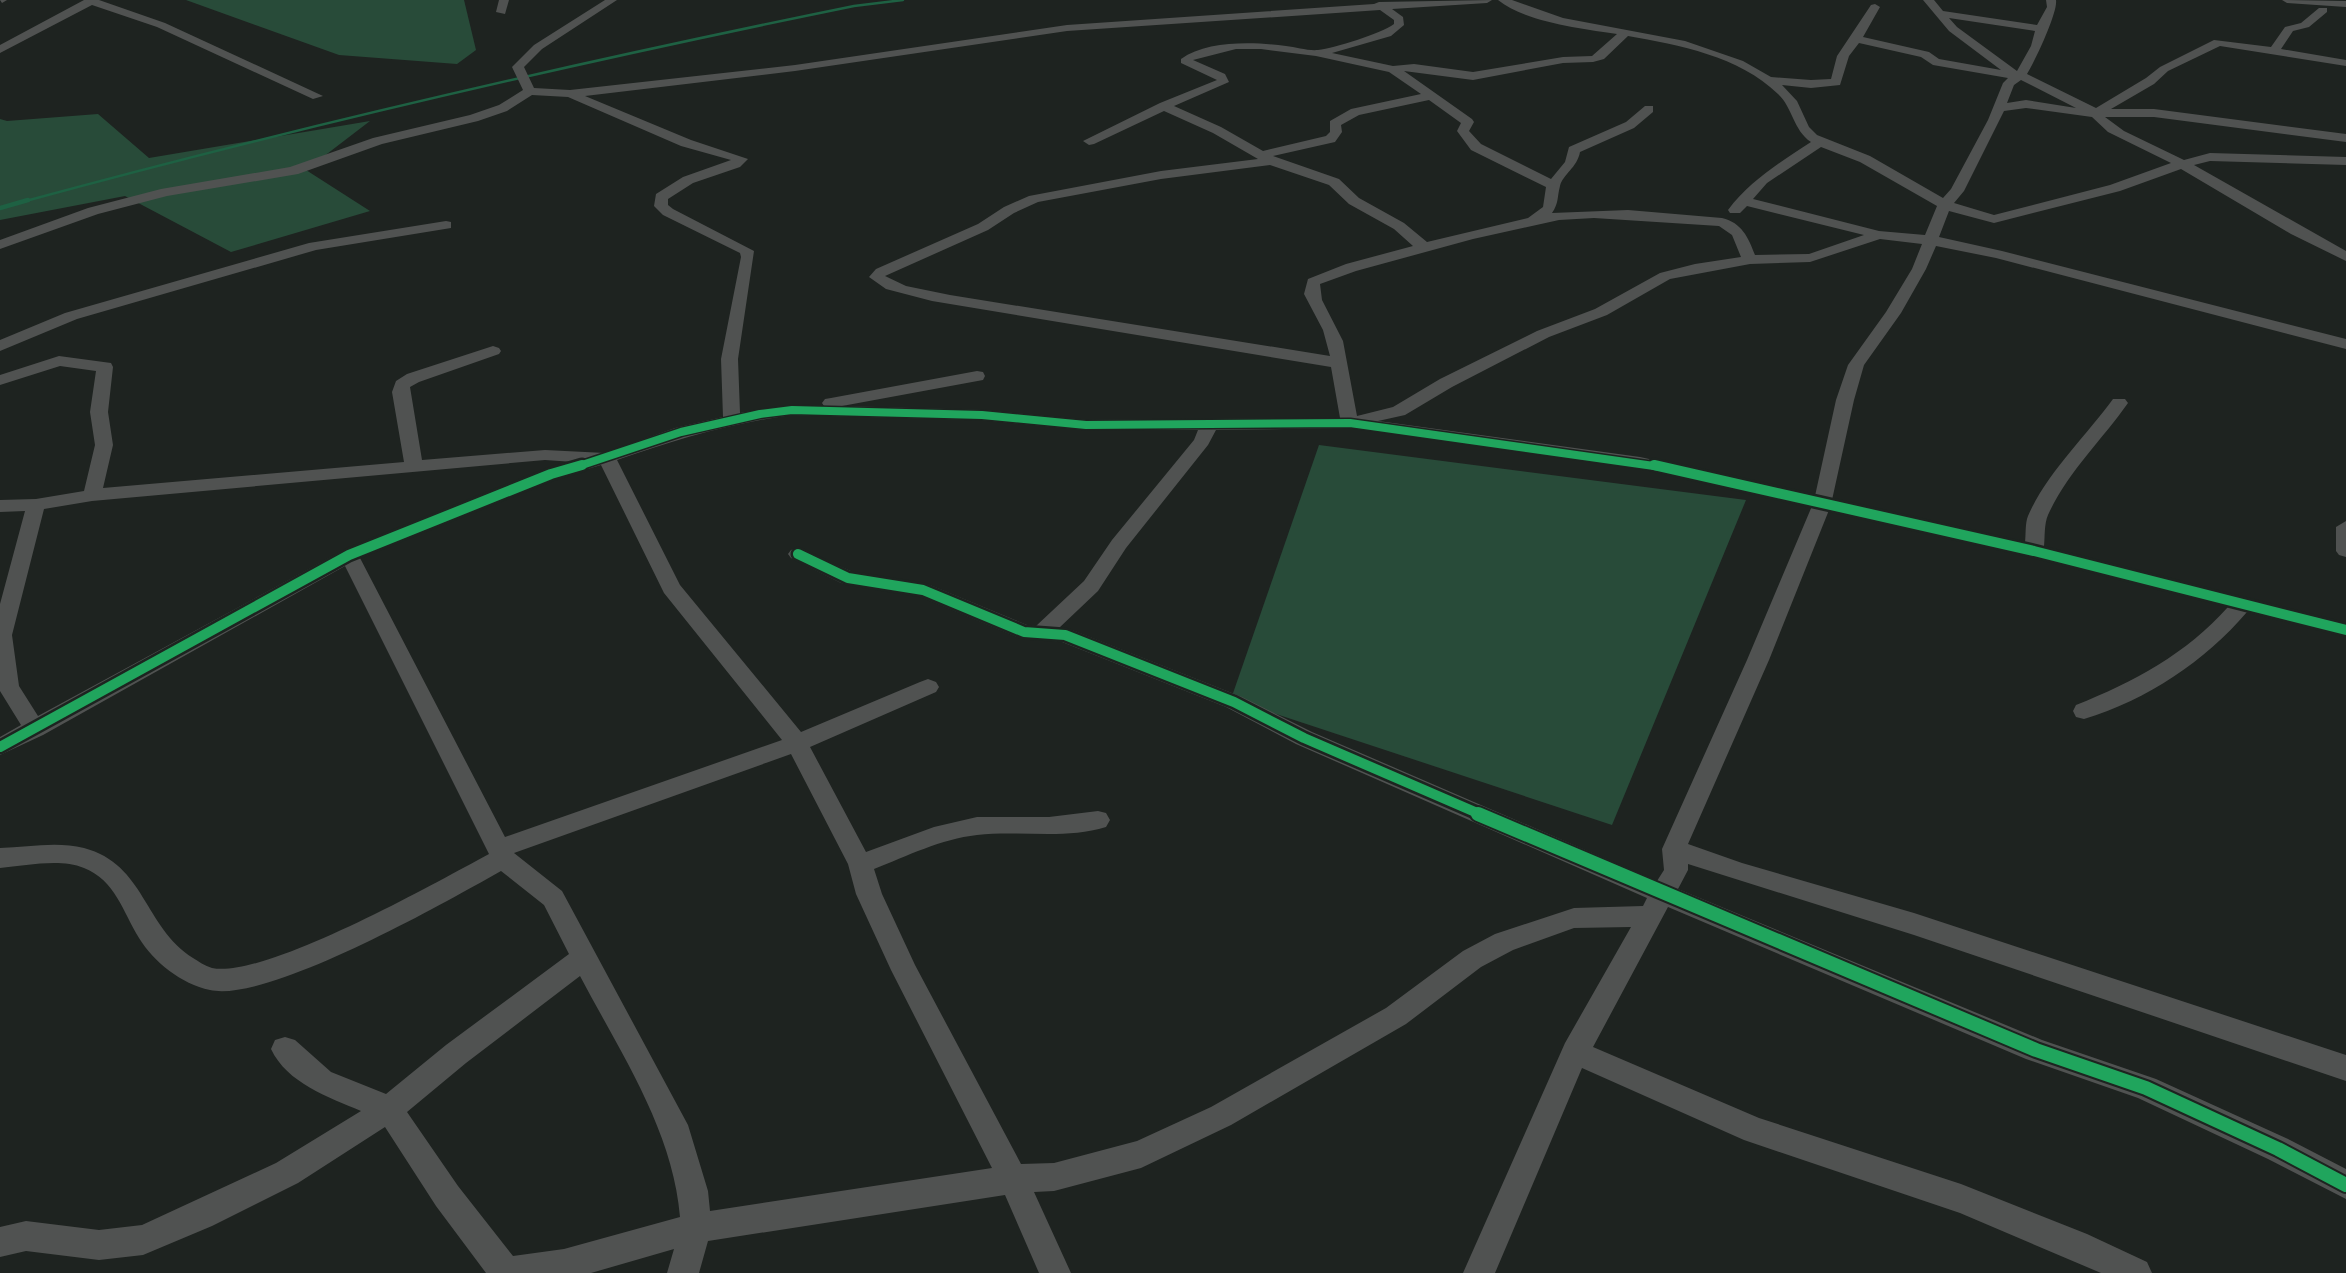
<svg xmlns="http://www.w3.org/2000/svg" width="2346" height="1273" font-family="'Fira Sans Condensed',sans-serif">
<rect width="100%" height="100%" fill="#1e2320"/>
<g fill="#284b39">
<path d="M186,0H464L476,50L457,64L339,55Z"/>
<path d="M98,114L149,158L370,121L306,170L370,211L231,252L125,196L0,220V119L7,121Z"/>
<path d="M1319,445L1746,500L1612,825L1231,699Z"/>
</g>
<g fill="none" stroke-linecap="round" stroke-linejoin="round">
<path stroke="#1e6143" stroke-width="2.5" d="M22,202C297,127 575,63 854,6L903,0"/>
<path stroke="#1e6143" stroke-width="4.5" d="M0,208L28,200"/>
<g fill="#505251" fill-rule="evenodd">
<path d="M0,0H7L2,3Z"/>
<path d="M84,0H99L165,23L323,96L313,99L157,27L92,5L0,53V45Z"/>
<path d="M499,0H509L505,14L496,12Z"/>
<path d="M605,0H617L542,49L524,67L534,88L570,90L795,65L1067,25L1374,4L1379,2L1492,0L1487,3L1392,9L1403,17L1404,25L1391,36L1332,53L1393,66L1414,64L1473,72L1563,57L1592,56L1617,34C1583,29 1525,22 1498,0H1512L1563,18L1685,41L1743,61L1771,77L1811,80L1831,79L1837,56L1871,5L1875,4L1880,7L1863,37L1929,52L1939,59L2001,70L1949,31L1923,0H1934L1943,11L2037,25L2047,7L2046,0H2056C2058,12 2035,61 2027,74L2096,108L2146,78L2160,67L2214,40L2271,47L2285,27L2301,23L2319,8H2327V12L2309,27L2293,31L2281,49L2346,60V66L2220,46L2168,71L2154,84L2111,109H2154L2346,134V142L2154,117H2105L2124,131L2184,160L2210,153L2346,157V165L2210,161L2194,165L2346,251V261L2291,234L2181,169L2120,191L1994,223L1949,211L1939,237L2002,251L2346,339V349L1996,258L1936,246L1926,269L1901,313L1864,365L1854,400L1832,500L2025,543C2026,534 2025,523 2028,516C2046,474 2086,436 2113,399H2125L2128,403C2102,440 2067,473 2048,515C2044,524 2045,537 2044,547L2346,623V637L2247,612C2205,661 2147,700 2084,719L2076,717L2073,711L2076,705C2134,682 2186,654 2228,607L2034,557L1829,510L1769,660L1688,844L1742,863L1914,913L2346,1055V1081L1914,935L1688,864V870L1678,889L2042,1040L2156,1079L2288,1139L2346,1169V1199L2268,1159L2138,1098L2026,1059L1668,907L1593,1047L1759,1118L1961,1184L2087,1234L2147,1262L2152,1273H2101L1960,1213L1744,1140L1582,1068L1495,1273H1463L1565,1043L1631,927L1574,928L1513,950L1481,967L1406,1024L1231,1125L1141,1168L1054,1191L1034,1192L1071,1273H1039L1005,1195L708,1241L699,1273H667L674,1249L591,1273H486L436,1206L385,1127L298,1183L212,1226L143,1255L99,1260L26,1251L0,1257V1227L26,1221L99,1230L142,1225L276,1163L361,1111C328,1097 287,1083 271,1049L275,1040L285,1037L295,1040L331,1072L386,1094L446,1045L569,954L544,905L501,871C446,902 268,1003 210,990C181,984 154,962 139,938C123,912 115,880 84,868C59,858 26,866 0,868V848C28,847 57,841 84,848C145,864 144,927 193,958C198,961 205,966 212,968C265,979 437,882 489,854L345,566L43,735L0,755V737L21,725L0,691V604L25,511L0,512V500L36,499L84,491L95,445L90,412L96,371L60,366L0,385V375L59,356L111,363L113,367L108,412L113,445L103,488L404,462L392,392L396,381L407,374L493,346L499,348L501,351L499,354L419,382L410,387L422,460L545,450L605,453L675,428L723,417L721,359L741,257L740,253L663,215L654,206L656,194L683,177L731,160L681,146L568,97L532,95L507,111L478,121L382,144L298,174L167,196L98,214L0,249V240L88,208L161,189L290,167L373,138L470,115L499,105L523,90L512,67L534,45ZM1380,10L1394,20V24C1380,34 1335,48 1318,50C1308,51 1296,47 1286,46C1255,42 1207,40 1181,59V63L1217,80L1160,103L1083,141L1089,145L1094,144L1164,111L1213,133L1258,159L1161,171L1029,196L1004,207L978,224L876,269L869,277L886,289L932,301L1331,367L1340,418L1086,420L982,410L842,406L983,380L985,376L983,372L977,371L831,398L825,399L822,403L824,406L792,405L740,413L738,359L754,251L673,209L668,205V199L693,183L740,167L748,159L691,140L585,96L795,71L1067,31ZM1949,18L2035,31L2031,46L2017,71L1957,27ZM1628,36C1679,45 1739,56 1778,94C1793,108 1793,130 1811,142C1779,163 1750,181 1728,210L1730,213H1740L1747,206L1864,235L1809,254L1755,255C1748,237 1742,223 1722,218L1628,210L1552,213C1559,203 1557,197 1560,186C1563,174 1577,168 1580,152L1634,128L1653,112V106H1645L1626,122L1569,147L1565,162L1551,179L1481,144L1469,131L1474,122L1472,119L1404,71L1473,80L1563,63L1593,62L1604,59ZM1859,43L1921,57L1933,65L2008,78L2003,83L1988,120L1951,189L1943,198L1870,156L1817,135L1809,127L1797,101L1782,85L1811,88L1840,85L1849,56ZM1236,49H1261L1316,56L1389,72L1421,94L1351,109L1330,121V132L1326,136L1263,151L1221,127L1174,106L1229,82L1225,74L1193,60ZM2021,80L2076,108L2026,100L2007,103L2014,85ZM1429,100L1461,123L1457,131L1471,150L1546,187L1543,207L1528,218L1427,242L1404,223L1359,198L1339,179L1273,156L1335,142L1342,132L1341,125L1359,115ZM2026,108L2092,117L2108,132L2171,163L2110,185L1994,215L1954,203L1964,191L2004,111ZM1821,147L1860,162L1937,206L1925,235L1879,231L1753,199L1767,183ZM1270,165L1329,185L1349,204L1394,229L1413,246L1346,264L1308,279L1304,294L1323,330L1330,356L950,295L906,286L885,276L988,230L1014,213L1038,202L1161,179ZM1594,218L1719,226L1732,235L1741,257L1695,264L1660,273L1595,309L1537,331L1440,379L1393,407L1357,416L1343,341L1322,300L1320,284L1356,271L1473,239L1559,220ZM1880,239L1922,244L1912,269L1886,312L1848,365L1836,400L1815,496L1640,457L1378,421L1405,415L1452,387L1549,337L1607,315L1670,279L1750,264L1810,262ZM792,415L982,420L1086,430H1198L1194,440L1112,540L1084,581L1036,626L1027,625L930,585L853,572L798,548L791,550L788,554L791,558L841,583L919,596L1017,637L1062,642L1226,707L1296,744L1647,898L1643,906L1574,908L1495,934L1463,951L1386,1008L1211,1107L1137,1141L1054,1163L1021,1164L915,965L882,894L874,869C907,856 941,839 977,835C1020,830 1064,840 1106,827L1110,820L1106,813L1098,811L1049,817H977L934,827L866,852L810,747L936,692L939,687L936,682L928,679L920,682L801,732L680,585L617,460C675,440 731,423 792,415ZM1350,428L1640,467L1812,506L1747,660L1662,849L1664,870L1657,881L1312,732L1242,697L1072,630L1059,628L1098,591L1126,548L1208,445L1216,430ZM545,460L574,462L545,470L342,551L38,716L19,686L12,635L44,509L92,501ZM601,465L664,593L782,740L505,837L360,558L557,478ZM791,754L848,864L856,894L891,970L992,1168L710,1211L708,1191L688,1125L562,891L514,853ZM580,976C620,1052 673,1130 680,1217L564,1249L513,1256L458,1186L407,1112L466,1063Z"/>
<path d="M2282,0L2346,1V7L2287,3Z"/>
<path d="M446,221L451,222V228L316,250L77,319L0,351V340L65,313L309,243Z"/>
<path d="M2346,521V557L2339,555L2336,551V527Z"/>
</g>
<defs>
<path id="cycleway-far2" d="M576,467L681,432L760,414L792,410L982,415L1086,425L1350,423L1661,467"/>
<g id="cycleway-far1">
<path d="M1654,465L2034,551L2346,630"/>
<path d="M798,554L848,578L923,590L1024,632L1065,635L1234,702L1304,738L1482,815"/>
<path d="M0,747L349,555L551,474L582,465"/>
</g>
<path id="cycleway" d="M1478,814L2036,1050L2146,1088L2278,1149L2346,1185"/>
</defs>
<use href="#cycleway-far2" stroke="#1d2420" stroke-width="11"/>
<use href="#cycleway-far1" stroke="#1d2420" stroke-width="15"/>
<use href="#cycleway" stroke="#1d2420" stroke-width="18"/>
<use href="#cycleway-far2" stroke="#20a55d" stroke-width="8"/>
<use href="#cycleway-far1" stroke="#20a55d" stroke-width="10"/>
<use href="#cycleway" stroke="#20a55d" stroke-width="14"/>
</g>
</svg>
